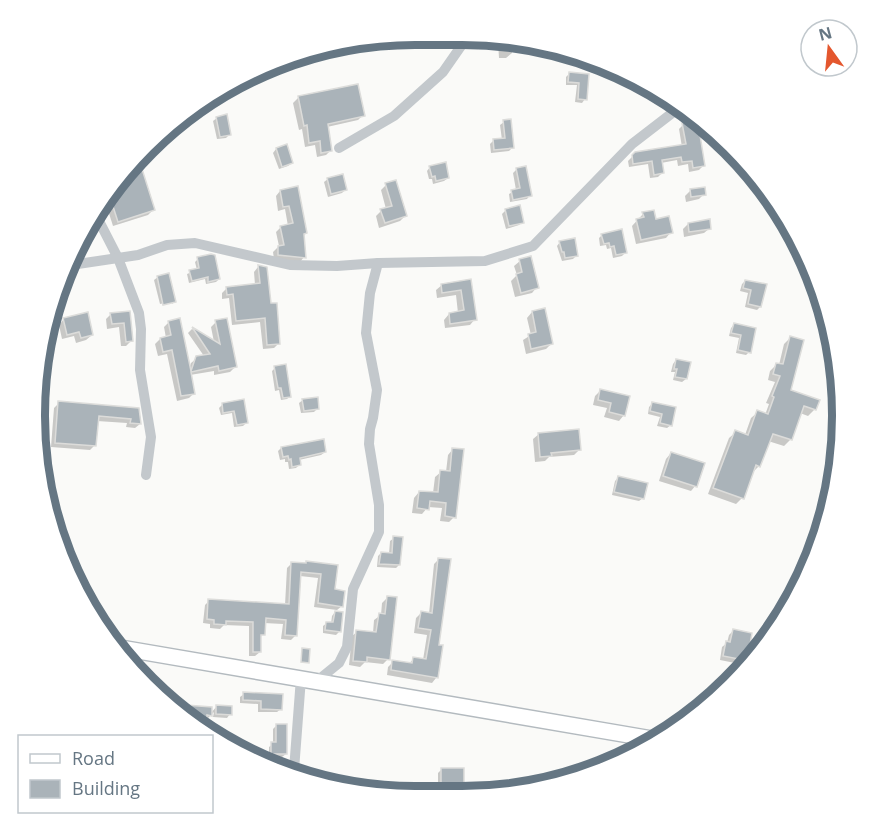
<svg xmlns="http://www.w3.org/2000/svg" width="877" height="831" font-family="'Open Sans',sans-serif">
<rect width="100%" height="100%" fill="#fafaf8"/>
<g fill="#0003">
<path d="M498,42L511,43L512,53L506,58H499Z"/>
<path d="M570,73L587,75L585,99L582,103L575,102L577,85H566V77Z"/>
<path d="M298,98L363,115L358,120L327,127L331,150L326,155L317,157L315,145L305,147L302,129L299,130L293,103Z"/>
<path d="M687,110L695,114L703,166L699,170L689,172L688,164L678,166L677,160L661,163L662,173L658,177L650,178L648,164L629,167L628,161L636,153L682,147L679,129L683,125L682,117Z"/>
<path d="M217,118L230,134L226,138L217,139L213,121Z"/>
<path d="M504,122L512,148L509,151L491,153L490,144L494,140H502L500,125Z"/>
<path d="M276,149L292,163L288,166L279,169L273,153Z"/>
<path d="M430,167L448,178L444,181L433,184L432,179H429L427,171Z"/>
<path d="M525,168L530,195L527,199L510,202L509,194L516,190L513,173L516,170Z"/>
<path d="M141,171L153,210L148,215L113,226L106,204L122,177Z"/>
<path d="M328,179L345,190L342,193L328,197L324,182Z"/>
<path d="M386,185L405,216L400,221L379,228L376,216L381,211L386,209L381,190Z"/>
<path d="M691,190L704,194L699,199L686,202L685,196Z"/>
<path d="M280,191L306,233L303,236L304,257L300,262L274,259L273,252L279,246L276,232L281,227L288,226L285,209L278,211L276,196Z"/>
<path d="M506,210L522,222L519,225L506,229L502,214Z"/>
<path d="M643,214L655,221L671,232L666,238L636,244L632,226Z"/>
<path d="M688,224L710,228L704,233L684,237L683,229Z"/>
<path d="M602,235L626,252L622,256L613,258L611,248L607,249L606,245L600,246L599,238Z"/>
<path d="M560,242L577,255L573,259L562,261L557,246Z"/>
<path d="M198,259L219,279L216,282L206,284L205,279L189,283L187,274L197,270L195,262Z"/>
<path d="M520,261L537,287L532,293L515,297L511,281L517,275L514,266Z"/>
<path d="M258,267L279,343L274,348L263,349L260,322L232,325L229,298L222,299V293L227,288L255,285L254,272Z"/>
<path d="M158,277L174,302L172,304V301L160,304L154,280Z"/>
<path d="M469,281L475,319L470,325L445,328L444,320L449,314L458,313L456,295L437,298L436,290L442,285Z"/>
<path d="M745,281L765,286L760,307L757,310L745,307L748,293L740,291L742,284Z"/>
<path d="M129,312L132,340L126,346H121L119,327L107,329L106,319L111,314Z"/>
<path d="M532,312L551,344L546,349L526,354L523,340L531,335L527,318Z"/>
<path d="M64,319L92,335L86,340L76,343L74,336L62,339L59,325Z"/>
<path d="M169,322L189,369L191,363L197,358L204,356L188,333L192,329L214,342L211,327L216,322L235,367L230,372L214,375V371L190,375L194,393L189,398L177,401L167,354L158,356L155,344L160,339L166,338L164,327Z"/>
<path d="M734,325L755,329L749,352L746,355L736,353L739,338L729,336L731,328Z"/>
<path d="M790,338L789,391L815,409L808,416L800,413L791,439L784,446L768,441L759,466L753,472L742,498L736,504L708,494L729,438L736,432L745,435L751,418L758,412L765,415L769,404L766,403L775,382L768,380L770,371L777,364L779,365L784,344Z"/>
<path d="M676,360L686,379L682,382L673,380L675,372H671L673,364Z"/>
<path d="M275,368L290,396L287,399L281,400L279,390L275,391L272,371Z"/>
<path d="M601,390L624,415L619,421L604,417L607,408L593,405L595,396Z"/>
<path d="M303,400L318,408L314,412L301,413L299,403Z"/>
<path d="M243,401L246,423L243,426L234,427L232,413L221,415L219,408L223,404Z"/>
<path d="M59,403L137,409L140,424L135,428L126,427L127,423L97,421L94,446L90,450L51,447L54,408Z"/>
<path d="M653,403L674,408L671,425L667,428L657,426L660,417L648,414L649,407Z"/>
<path d="M539,434L579,450L574,455L549,457L545,461L535,462L533,439Z"/>
<path d="M281,448L325,452L321,455L299,460L300,464L296,468L289,469L288,462H285V459L280,460L278,451Z"/>
<path d="M453,449L454,517L449,522L440,521L442,508L428,507L422,514L412,513L414,498L419,492L433,493L435,477L441,472H446L448,455Z"/>
<path d="M671,453L696,485L691,491L659,481L666,459Z"/>
<path d="M618,478L643,498L639,501L612,495L615,481Z"/>
<path d="M394,538L399,565L396,568L377,567L378,556L381,553L389,554L390,541Z"/>
<path d="M439,559L438,646H441L436,678L432,683L387,675L388,667L393,662L408,664L414,659L423,660L427,635L414,633L416,618L421,613L429,614L434,564Z"/>
<path d="M291,564L337,566L334,591L342,606L337,610L314,607L318,578L300,576L295,636L291,640L281,639L283,624L264,623L263,634L259,639L260,652L255,656H249V626L224,625L220,629L210,628V624L203,623L205,605L209,601L285,605L287,568Z"/>
<path d="M387,598L388,659L383,664L365,662L360,667L349,665L352,636L357,632L373,633L374,620L381,615L382,603Z"/>
<path d="M335,612L340,631L336,635L323,633V626L327,623L331,624L332,616Z"/>
<path d="M733,631L748,646L762,649L732,675L735,663L720,660L722,647L727,643L729,635Z"/>
<path d="M244,694L281,695V709L277,712H258V704L240,703V697Z"/>
<path d="M174,706L211,709V713L217,706L230,714L227,718L213,717L214,712L206,720L205,733Z"/>
<path d="M277,725L286,754L282,757H269V747L273,744V729Z"/>
<path d="M441,770L462,782L459,785H438V773Z"/>
<path d="M336,787H366V790L341,789Z"/>
</g>
<g fill="#aab3b9" stroke="#dcdcda" stroke-width="1.5">
<path d="M569,72L589,74L587,100L578,99L579,83L568,82Z"/>
<path d="M358,84L365,116L328,124L332,151L321,153L320,141L309,143L307,125L304,126L298,96Z"/>
<path d="M687,110L697,117L705,166L693,168L692,161L682,162L681,157L662,160L664,173L654,175L652,161L633,164L632,155L635,152L686,144L682,123L687,122Z"/>
<path d="M227,114L231,135L220,137L216,117Z"/>
<path d="M511,119L514,148L494,150L493,139L505,138L503,120Z"/>
<path d="M287,144L293,163L282,167L276,148Z"/>
<path d="M446,162L449,178L436,181L435,176L432,177L429,166Z"/>
<path d="M526,166L532,196L513,200L511,190L520,188L516,168Z"/>
<path d="M142,169L155,210L118,222L110,197L123,176Z"/>
<path d="M343,174L347,190L331,194L327,178Z"/>
<path d="M396,180L407,216L385,223L380,209L392,206L385,183Z"/>
<path d="M298,186L307,233L304,234L306,258L278,255V246L284,245L280,226L293,223L289,206L283,207L280,190Z"/>
<path d="M705,187L706,195L691,197L690,189Z"/>
<path d="M520,205L524,223L509,226L505,209Z"/>
<path d="M654,210L656,219L669,216L673,233L641,240L636,219L644,217L642,212Z"/>
<path d="M710,219L711,229L689,232L688,223Z"/>
<path d="M622,229L627,253L616,255L614,246L610,247L609,243L604,244L601,234Z"/>
<path d="M575,238L578,256L565,258L564,252H562L559,241Z"/>
<path d="M211,254L215,255L220,279L208,282V277L192,281L189,270L199,268L197,257Z"/>
<path d="M531,256L539,288L521,293L516,274L522,272L519,259Z"/>
<path d="M258,265L267,267L271,303H277L280,344L267,345L265,318L236,321L233,294L227,295L226,287L260,283Z"/>
<path d="M169,273L176,302L163,305L157,276Z"/>
<path d="M471,279L477,320L450,324L449,313L464,310L461,290L442,293L441,284Z"/>
<path d="M745,280L767,284L761,307L748,304L751,290L743,288Z"/>
<path d="M545,308L553,344L531,349L528,334L536,332L532,311Z"/>
<path d="M130,311L133,341L126,342L124,323L112,324L110,313Z"/>
<path d="M88,312L93,335L81,338L79,332L67,335L63,318Z"/>
<path d="M180,318L191,371L196,356L210,354L192,327L220,344L215,320L227,318L237,367L219,371L218,366L191,372L195,394L181,396L172,350L163,352L160,338L171,335L168,321Z"/>
<path d="M734,323L756,328L751,353L738,350L741,335L731,333Z"/>
<path d="M790,336L804,340L791,390L820,400L816,410L804,406L792,440L773,434L760,467L756,465L744,499L713,488L735,430L748,435L757,410L768,414L774,397L772,396L780,376L773,374L776,363L783,364Z"/>
<path d="M676,359L691,362L687,379L675,377L677,369H674Z"/>
<path d="M286,364L291,397L283,398L281,388H278L274,366Z"/>
<path d="M600,389L630,396L625,416L609,412L611,403L598,400Z"/>
<path d="M318,397L319,409L304,411L302,399Z"/>
<path d="M244,399L248,423L237,425L234,411L223,413L222,403Z"/>
<path d="M58,401L139,408L141,424L130,423L131,419L99,416L96,446L55,443Z"/>
<path d="M652,402L676,407L672,426L660,423L662,414L650,411Z"/>
<path d="M579,429L581,450L551,453L552,456L540,457L538,433Z"/>
<path d="M324,439L326,452L300,458L301,465L292,467L291,459L289,460L288,456L283,457L281,447Z"/>
<path d="M452,448L464,449L456,518L445,516L446,503L430,501L429,510L417,508L419,491L438,492L440,470L450,471Z"/>
<path d="M671,452L705,463L697,487L663,476Z"/>
<path d="M618,476L648,483L644,499L614,492Z"/>
<path d="M393,536L403,537L400,565L379,564L381,552L392,553Z"/>
<path d="M438,558L451,559L439,645H443L438,678L391,670L392,660L412,663L413,657L426,659L431,630L418,628L421,611L432,613Z"/>
<path d="M306,561L338,565L335,589L345,591L343,607L318,603L321,574L301,572L297,636L285,635L286,620L266,618L265,635H261V652H253V622L226,621V625L214,624V620L207,619L208,599L289,604L291,562L306,563Z"/>
<path d="M387,596L397,597L390,660L367,657V662L353,661L356,630L376,632L379,613L385,614Z"/>
<path d="M335,611L343,612L341,632L325,630L326,622H333Z"/>
<path d="M733,629L752,633L750,645L764,648L736,672L739,659L723,656L726,641L730,642Z"/>
<path d="M302,648L310,649L309,663L301,662Z"/>
<path d="M243,692L283,694L282,710L261,709V701L243,700Z"/>
<path d="M172,704L212,707V716L207,715L206,733Z"/>
<path d="M216,705L232,706V715L216,714Z"/>
<path d="M276,724H287V754H271V742H276Z"/>
<rect x="441" y="768" width="23" height="15"/>
</g>
<g fill="none" stroke-linecap="round" stroke-linejoin="round">
<defs>
<path id="secondary" d="M115,647L658,740"/>
</defs>
<use href="#secondary" stroke="#b3babf" stroke-width="18"/>
<g stroke="#c3c8cc" stroke-width="10">
<path d="M339,148L394,116L443,72L466,39"/>
<path d="M98,219L118,258L139,313L141,329L140,370L151,437L146,475"/>
<path d="M71,265L138,255L167,245L195,243L290,265L337,266L378,263L485,261L533,246L632,144L680,107"/>
<path d="M317,681L339,663L347,647L353,589L379,532V505L369,444L370,429L373,418L377,390L366,333L370,293L378,263"/>
<path d="M294,770L301,678"/>
</g>
<use href="#secondary" stroke="#fff" stroke-width="15"/>
</g>
<path d="M0 0H877V831H0ZM415 45H462A370 370 0 0 1 832 415V416A370 370 0 0 1 462 786H415A370 370 0 0 1 45 416V415A370 370 0 0 1 415 45Z" fill="#fff" fill-rule="evenodd"/>
<path fill="none" stroke="#657683" stroke-width="8" d="M415 45H462A370 370 0 0 1 832 415V416A370 370 0 0 1 462 786H415A370 370 0 0 1 45 416V415A370 370 0 0 1 415 45Z"/>
<rect x="18" y="735" width="195" height="78" fill="#ffffff" stroke="#c1c8cd" stroke-width="1.5"/>
<rect x="30" y="754" width="30" height="9" fill="#ffffff" stroke="#c1c8cd" stroke-width="1.5"/>
<text x="72" y="765" font-size="18" fill="#657683">Road</text>
<rect x="30" y="780" width="30" height="18" fill="#aab3b9" stroke="#c1c8cd" stroke-width="1.5"/>
<text x="72" y="795" font-size="18" fill="#657683">Building</text>
<g transform="translate(829 48) rotate(345)"><circle r="28" fill="#ffffff" stroke="#c1c8cd" stroke-width="1.5"/>
<path d="M0-4.5L10 22L0 15L-10 22Z" fill="#e4572e"/>
<text y="-9" font-size="16" font-weight="bold" text-anchor="middle" fill="#657683">N</text>
</g>
</svg>
